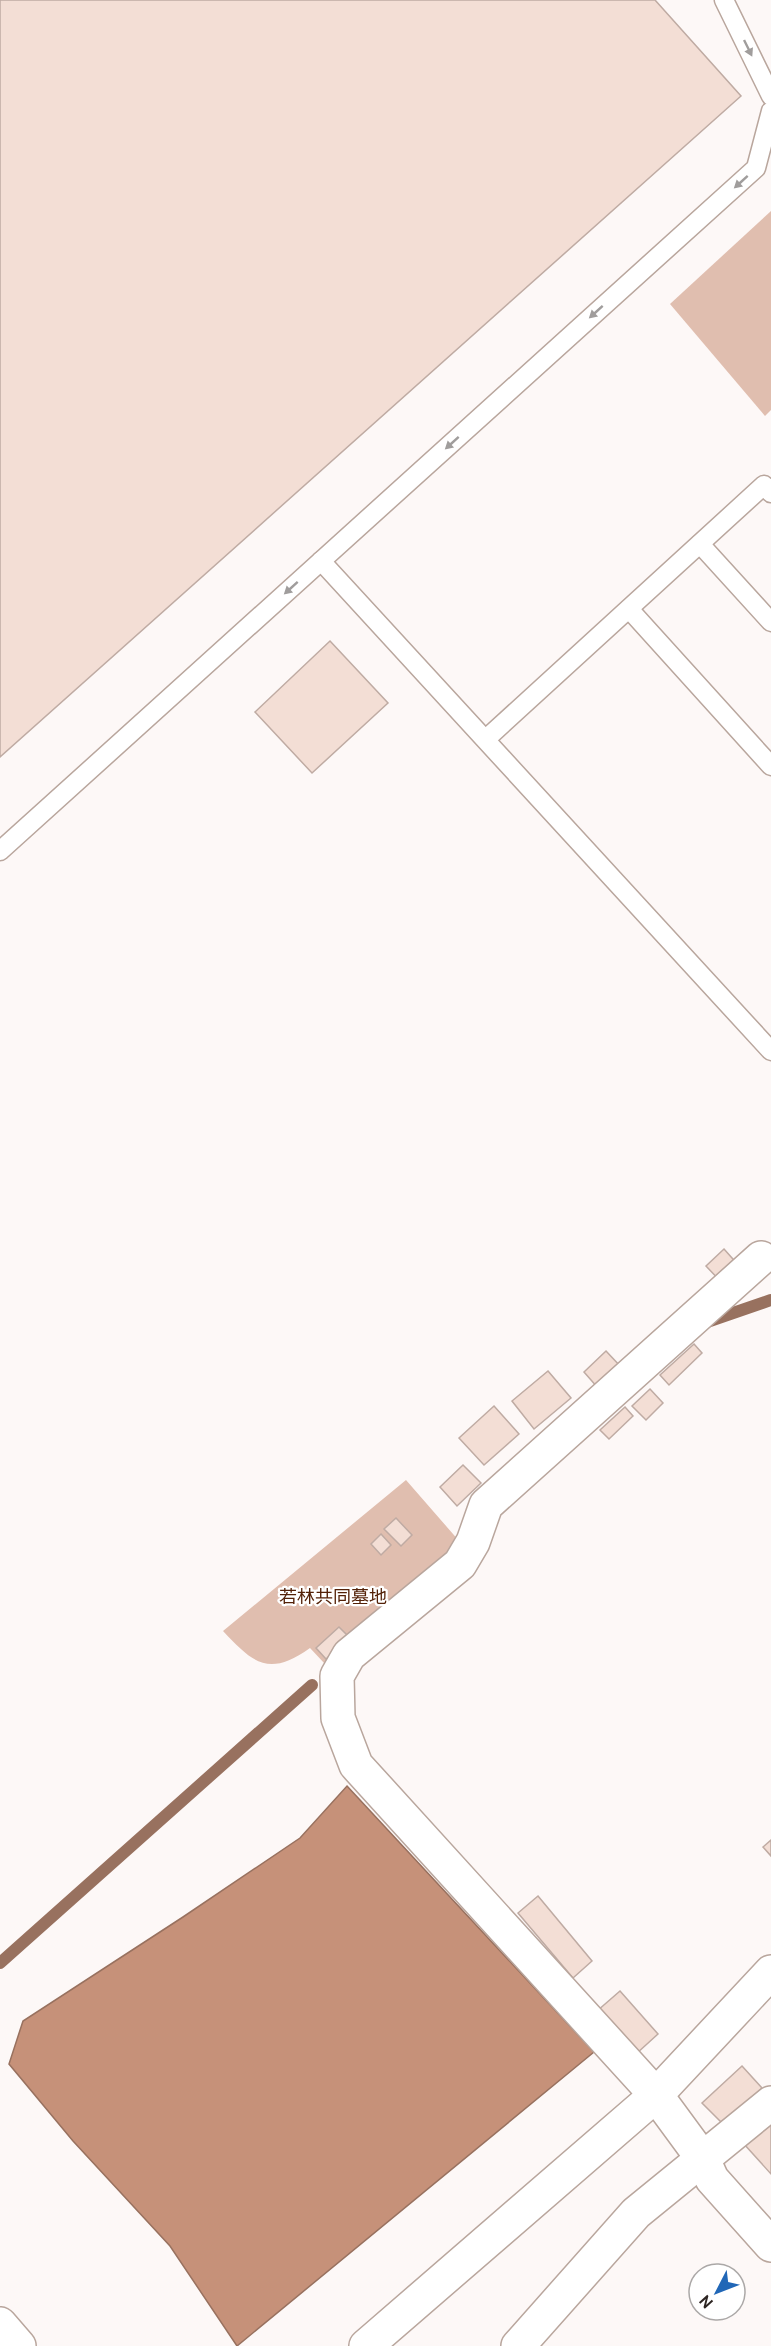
<svg xmlns="http://www.w3.org/2000/svg" width="771" height="2346" font-family="Cabin,'Noto Sans JP',sans-serif">
<rect width="100%" height="100%" fill="#fdf8f7"/>
<g fill="#e0beaf">
<path d="M771,211V410L765,416L670,304Z"/>
<path d="M406,1480L460,1542L325,1664L310,1648C269,1677 254,1664 223,1631Z"/>
</g>
<path fill="#c69179" stroke="#98715f" stroke-width="1.5" d="M347,1786L594,2052L237,2346L170,2246L73,2141L9,2064L23,2021L183,1917L300,1838Z"/>
<g fill="none" stroke-linecap="round" stroke-linejoin="round">
<g stroke="#98715f" stroke-width="12">
<path d="M707,1322L771,1300"/>
<path d="M0,1963L312,1685"/>
</g>
</g>
<g fill="#f3ded5" stroke="#bfaba3" stroke-width="1.5">
<path d="M0,0H655L741,96L0,757Z"/>
<path d="M330,641L388,703L312,773L255,712Z"/>
<path d="M724,1249L740,1267L723,1284L706,1266Z"/>
<path d="M694,1344L702,1353L669,1385L660,1375Z"/>
<path d="M606,1351L621,1367L598,1388L584,1372Z"/>
<path d="M548,1371L571,1398L534,1429L512,1401Z"/>
<path d="M650,1389L663,1403L646,1420L632,1406Z"/>
<path d="M494,1406L519,1434L484,1465L459,1438Z"/>
<path d="M625,1407L633,1416L609,1439L600,1430Z"/>
<path d="M463,1465L481,1483L457,1506L440,1487Z"/>
<path d="M396,1518L412,1535L401,1546L384,1529Z"/>
<path d="M381,1534L391,1545L381,1555L371,1544Z"/>
<path d="M339,1627L350,1638L326,1659L316,1648Z"/>
<path d="M771,1840V1856L763,1847Z"/>
<path d="M538,1896L592,1961L573,1978L518,1913Z"/>
<path d="M620,1991L658,2034L636,2054L597,2011Z"/>
<path d="M742,2066L762,2088L724,2125L702,2103Z"/>
<path d="M771,2120V2174L744,2144Z"/>
</g>
<g fill="none" stroke-linecap="round" stroke-linejoin="round">
<defs>
<g id="lane">
<path d="M724,0L771,96"/>
<path d="M700,544L771,622"/>
<path d="M321,561L771,1051"/>
<path d="M629,609L771,766"/>
<path d="M486,739L764,485L771,493"/>
<path d="M0,851L756,168L771,111"/>
</g>
<g id="street">
<path d="M761,1258L486,1505L473,1542L460,1564L349,1655L337,1676L338,1718L356,1765L656,2095L703,2159L712,2179L771,2245"/>
<path d="M0,2324L19,2346"/>
<path d="M518,2346L636,2213L771,2103"/>
</g>
<path id="secondary" d="M366,2346L656,2095L771,1972"/>
</defs>
<use href="#lane" stroke="#b9a69d" stroke-width="21"/>
<use href="#street" stroke="#b9a69d" stroke-width="36"/>
<use href="#secondary" stroke="#b9a69d" stroke-width="36"/>
<use href="#lane" stroke="#fff" stroke-width="18"/>
<use href="#street" stroke="#fff" stroke-width="33"/>
<use href="#secondary" stroke="#fff" stroke-width="33"/>
</g>
<defs><path id="oneway-solid" d="M-6-.8H1V-3.2L6.5 0L1 3.2V.8H-6Z" transform="scale(1.5)"/></defs>
<g fill="#a09d9c">
<use href="#oneway-solid" transform="translate(748 48) rotate(64)"/>
<use href="#oneway-solid" transform="translate(741 182) rotate(138)"/>
<use href="#oneway-solid" transform="translate(596 312) rotate(138)"/>
<use href="#oneway-solid" transform="translate(452 443) rotate(138)"/>
<use href="#oneway-solid" transform="translate(291 588) rotate(138)"/>
</g>
<g text-anchor="middle" dominant-baseline="central" stroke-width="4.5" stroke-linejoin="round" paint-order="stroke">
<g font-size="18" fill="#532107" stroke="#fff">
<text x="333" y="1597">若林共同墓地</text>
</g>
</g>
<g transform="translate(717 2292) rotate(228)"><circle r="28" fill="#ffffff" stroke="#aba8a7" stroke-width="1.5"/>
<path d="M0-4.5L10 22L0 15L-10 22Z" fill="#2167b7"/>
<text y="-9" font-size="16" font-weight="bold" text-anchor="middle" fill="#2d2522">N</text>
</g>
</svg>
